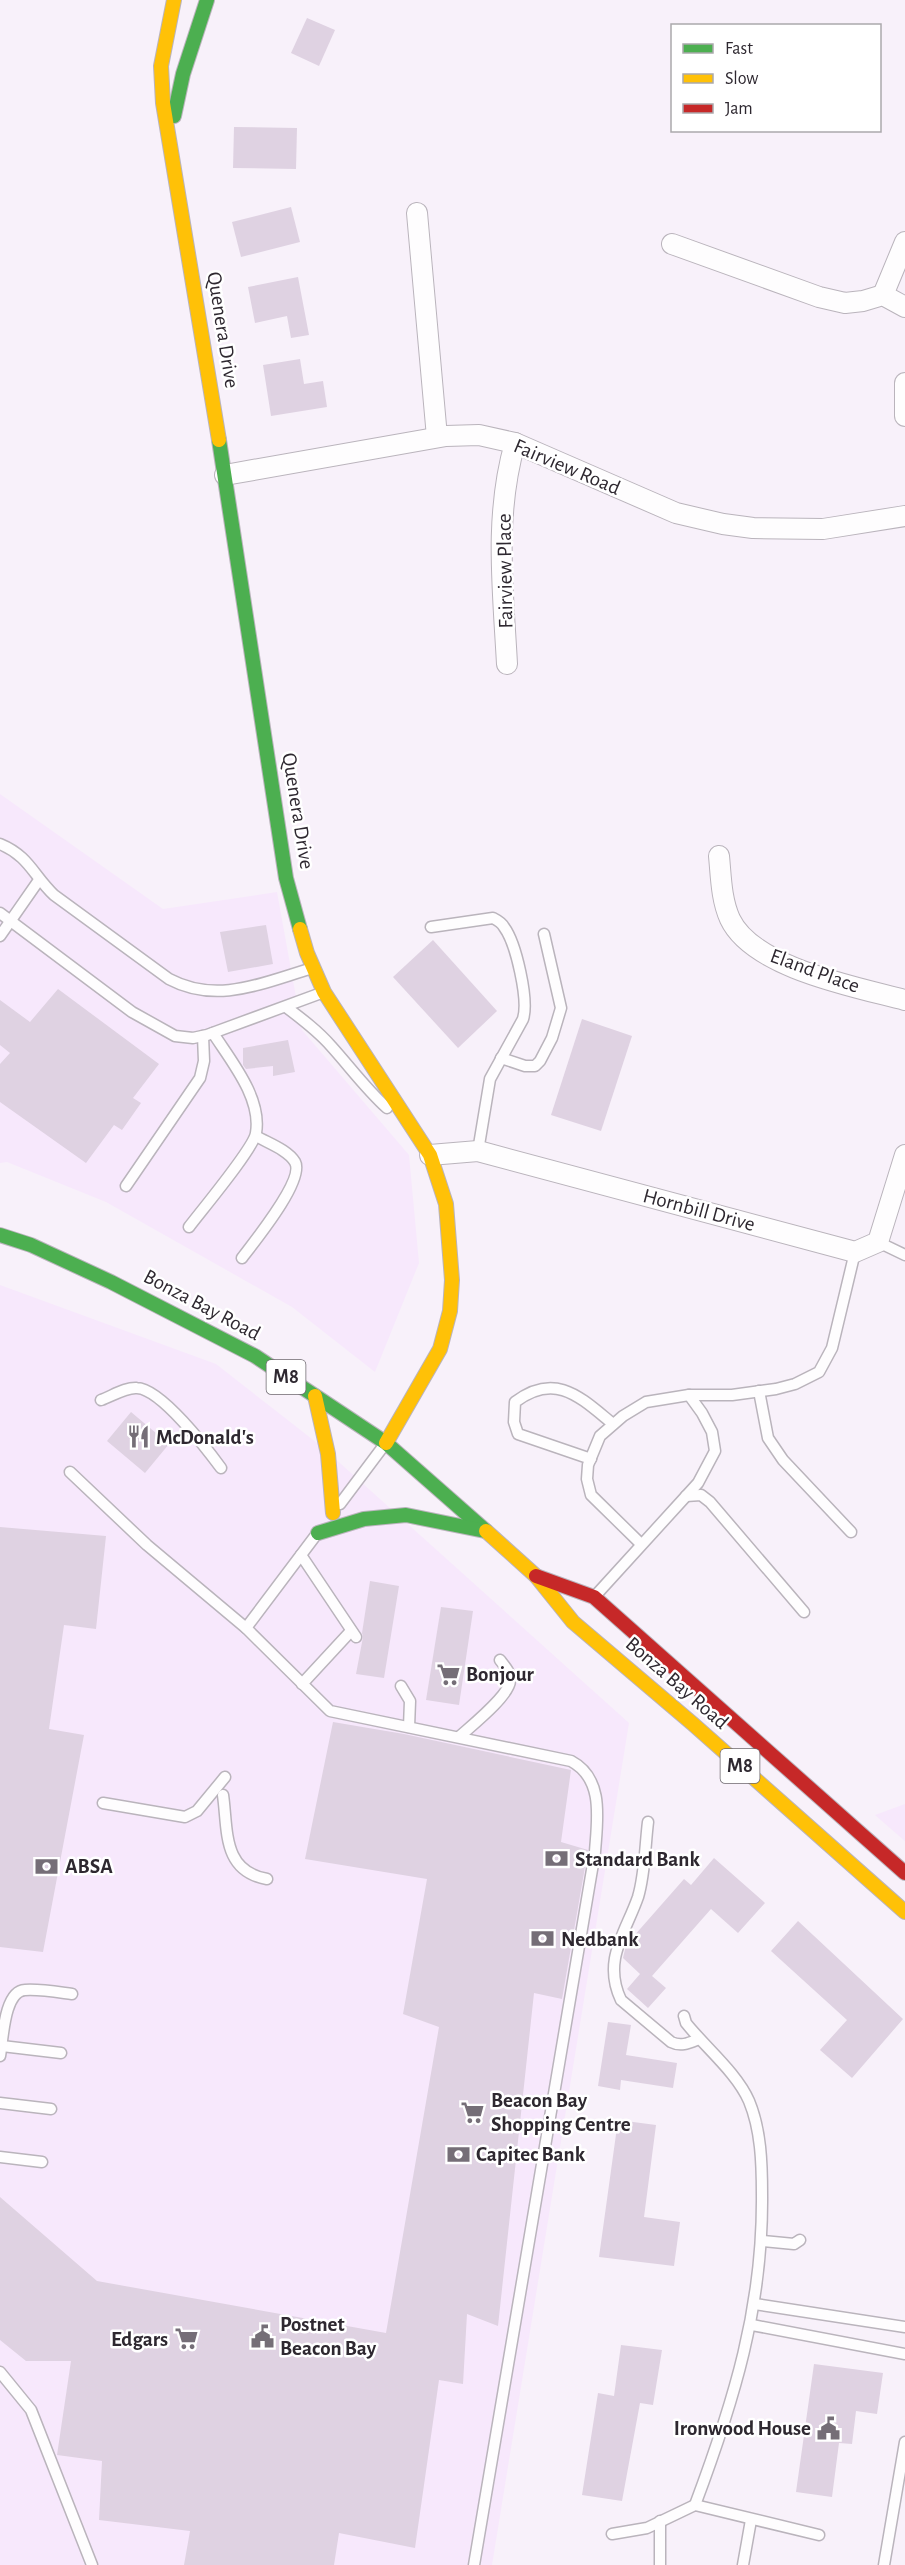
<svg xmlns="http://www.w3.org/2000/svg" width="905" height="2565" font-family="'Alegreya Sans',sans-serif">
<rect width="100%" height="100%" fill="#f8f1fa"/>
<g fill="#f7e8fc">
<path d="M0,794L163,909L277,892L302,1030L409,1155L419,1263L375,1372L292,1307L106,1202L7,1162L0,1163Z"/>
<path d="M0,1285L216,1364L321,1446L629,1723L492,2565H0Z"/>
<path d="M905,1804V1841L875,1815Z"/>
</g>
<g fill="#dfd2e2">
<path d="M307,18L335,30L319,66L291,53Z"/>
<path d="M234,127L297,128L296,169L233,168Z"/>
<path d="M291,207L300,242L241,257L232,222Z"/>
<path d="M298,277L309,335L291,338L287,316L255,323L248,287Z"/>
<path d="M300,359L304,384L323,381L327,407L271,416L263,365Z"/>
<path d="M266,925L273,964L228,972L220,932Z"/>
<path d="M433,940L497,1011L458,1048L393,977Z"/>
<path d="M58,989L159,1064L133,1098L141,1103L122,1130L114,1125L86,1163L0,1102V1064L10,1053L0,1045V1000L30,1022Z"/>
<path d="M582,1019L632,1036L601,1131L551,1115Z"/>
<path d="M288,1040L295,1072L273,1076V1066L246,1069L243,1065V1048Z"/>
<path d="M131,1412L169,1444L145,1473L107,1441Z"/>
<path d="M0,1527L106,1536L96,1629L64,1625L49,1729L84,1735L43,1952L0,1947Z"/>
<path d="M370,1581L399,1586L384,1678L356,1674L363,1637L362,1633Z"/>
<path d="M441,1607L473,1611L459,1705L426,1700Z"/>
<path d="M333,1722L404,1734L571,1770L561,1842L588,1850L562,1999L534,1993L498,2326L467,2314L463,2384L439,2380L415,2548L339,2533L334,2565H184L190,2531L99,2520L102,2461L57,2455L71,2361H26L0,2340V2197L97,2281L386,2333L439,2027L403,2014L427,1879L305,1859Z"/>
<path d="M714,1858L765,1903L738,1933L711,1909L652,1976L666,1988L648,2008L627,1989L640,1974L623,1958L626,1945L684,1879L691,1885Z"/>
<path d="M798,1921L903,2019L852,2078L820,2050L847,2020L771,1951Z"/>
<path d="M608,2022L631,2025L626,2055L677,2063L673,2088L621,2080L620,2090L598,2086Z"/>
<path d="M618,2120L656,2125L644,2217L680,2222L674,2266L599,2257Z"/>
<path d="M621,2345L662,2350L653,2405L640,2403L622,2501L582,2495L598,2393L614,2396Z"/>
<path d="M814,2364L883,2373L877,2414L856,2411L852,2444L839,2443L832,2497L796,2492Z"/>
</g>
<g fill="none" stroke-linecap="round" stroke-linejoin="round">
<defs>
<g id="lane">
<path d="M0,844C29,856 33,875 54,895L169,979C218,1005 264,982 313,968"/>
<path d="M0,913L132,1012L175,1036L193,1038L207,1035L324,992"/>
<path d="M431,927L493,918C497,920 502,923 504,927C516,943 529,1000 523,1019L490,1079L478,1151"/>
<path d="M0,936L39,880"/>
<path d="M286,1007C302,1019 318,1031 331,1046C350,1067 366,1089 387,1108"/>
<path d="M501,1058L525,1066H535L540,1061L552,1038L561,1008L544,934"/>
<path d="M126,1186L200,1078L204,1061L203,1036"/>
<path d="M189,1227C201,1211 254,1148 256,1133C262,1098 231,1061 213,1033"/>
<path d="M878,1242L905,1255"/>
<path d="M242,1258C254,1242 305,1180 295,1162C288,1150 268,1143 256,1136"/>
<path d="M759,1391L768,1438L783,1460L851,1532"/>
<path d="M101,1400C112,1396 126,1387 137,1388C161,1389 207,1449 221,1468"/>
<path d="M591,1459L518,1434L514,1422L515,1402C556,1371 581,1398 613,1424"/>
<path d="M70,1472L147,1545L246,1628L330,1711L571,1761C605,1779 597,1821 595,1852L474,2565"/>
<path d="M686,1496L701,1495L710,1502L804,1612"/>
<path d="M340,1504L385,1444"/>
<path d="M641,1544L591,1495L587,1479L588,1465L600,1436L623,1416L646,1402L689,1395H732L776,1389L795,1384L819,1372L832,1348L855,1252"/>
<path d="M301,1555L356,1637"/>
<path d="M596,1595L698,1483L715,1451L712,1432L702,1413L689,1395"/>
<path d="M246,1628L316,1535"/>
<path d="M302,1684L351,1631"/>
<path d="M401,1686L410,1701L409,1727"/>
<path d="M459,1737C471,1726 509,1696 510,1681C511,1672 505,1667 500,1660"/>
<path d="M223,1795C228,1830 222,1871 267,1879"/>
<path d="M103,1803L185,1817L197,1811L225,1777"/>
<path d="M648,1822C645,1846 645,1874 638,1897C626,1932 602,1960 621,2000L671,2042C681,2047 689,2043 699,2039"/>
<path d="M684,2016L686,2023C705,2047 737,2073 749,2101C761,2130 762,2163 762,2195C763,2307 734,2401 695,2505"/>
<path d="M2,2046L61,2053"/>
<path d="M0,2056C3,2039 4,1991 25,1990C40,1989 57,1992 72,1994"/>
<path d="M0,2103L51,2109"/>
<path d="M0,2157L42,2162"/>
<path d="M763,2241L794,2244L800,2240"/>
<path d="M755,2304L905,2327"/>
<path d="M752,2325L905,2354"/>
<path d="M0,2372L31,2410L92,2565"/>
<path d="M612,2534L647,2528L695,2505L819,2535"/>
<path d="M660,2565V2521"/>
<path d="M743,2565L751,2520"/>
<path d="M884,2565L905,2442"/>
</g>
<g id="street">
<path d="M417,213L437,437"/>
<path d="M672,244L819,297L845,303L863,301L883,295L905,307"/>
<path d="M883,295L905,242"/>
<path d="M905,383V416"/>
<path d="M225,475L446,436L479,435L515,443L676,513L723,524L753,528L823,529L905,516"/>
<path d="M507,664C503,589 494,516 515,443"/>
<path d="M719,856C721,876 721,899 730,919C753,968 856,987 905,1000"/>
<path d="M430,1155L478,1151L855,1252L878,1242L905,1155"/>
</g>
<g id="fast">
<path d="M174,116L183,74L207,0"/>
<path d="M219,440L286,878L300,929"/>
<path d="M0,1235L31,1245L111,1282L255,1356L386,1443L486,1531"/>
<path d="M318,1533L364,1519L406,1515L485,1531"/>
</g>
<g id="slow">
<path d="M174,0L161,66L163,103L219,440"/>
<path d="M300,929L307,953L324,992L430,1155L446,1204L452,1280L450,1311L440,1349L386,1443"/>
<path d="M315,1396L328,1454L333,1513"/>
<path d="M486,1531L536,1576L573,1622L693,1724L905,1912"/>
</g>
<path id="jam" d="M536,1576L594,1597L905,1873"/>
</defs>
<use href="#lane" stroke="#bab4bc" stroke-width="13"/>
<use href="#street" stroke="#bab4bc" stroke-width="22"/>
<use href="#fast" stroke="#bab4bc" stroke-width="16"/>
<use href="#slow" stroke="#bab4bc" stroke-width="16"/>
<use href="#jam" stroke="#bab4bc" stroke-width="16"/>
<use href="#lane" stroke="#fefdfe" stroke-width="10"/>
<use href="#street" stroke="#fefdfe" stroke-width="20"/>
<use href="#fast" stroke="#4caf50" stroke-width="14"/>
<use href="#slow" stroke="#ffc107" stroke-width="14"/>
<use href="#jam" stroke="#c62828" stroke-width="14"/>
</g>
<defs>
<symbol id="restaurant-bare" viewBox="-9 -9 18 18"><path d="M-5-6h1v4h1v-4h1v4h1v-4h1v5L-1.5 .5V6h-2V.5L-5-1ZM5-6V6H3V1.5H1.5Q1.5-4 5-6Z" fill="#756e77" stroke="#fff" stroke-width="2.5" paint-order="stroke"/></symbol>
<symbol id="supermarket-bare" viewBox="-9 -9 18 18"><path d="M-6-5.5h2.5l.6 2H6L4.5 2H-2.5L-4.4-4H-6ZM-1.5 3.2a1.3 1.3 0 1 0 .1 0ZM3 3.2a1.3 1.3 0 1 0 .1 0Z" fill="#756e77" stroke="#fff" stroke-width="2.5" paint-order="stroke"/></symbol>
<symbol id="bank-bare" viewBox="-9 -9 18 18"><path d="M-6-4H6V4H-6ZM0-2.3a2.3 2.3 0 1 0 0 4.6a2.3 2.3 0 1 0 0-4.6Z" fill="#756e77" stroke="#fff" stroke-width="2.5" paint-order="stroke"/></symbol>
<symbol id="civic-bare" viewBox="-9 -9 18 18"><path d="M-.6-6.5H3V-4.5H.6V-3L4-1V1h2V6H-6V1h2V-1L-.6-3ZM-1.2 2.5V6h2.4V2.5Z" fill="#756e77" stroke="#fff" stroke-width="2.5" paint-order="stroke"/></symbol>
</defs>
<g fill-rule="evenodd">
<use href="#restaurant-bare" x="122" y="1420" width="33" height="33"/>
<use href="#supermarket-bare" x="432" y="1658" width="33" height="33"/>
<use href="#bank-bare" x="540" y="1842" width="33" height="33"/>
<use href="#bank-bare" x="30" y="1850" width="33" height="33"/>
<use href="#bank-bare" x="526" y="1922" width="33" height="33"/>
<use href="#supermarket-bare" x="456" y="2096" width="33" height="33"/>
<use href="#bank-bare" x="442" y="2138" width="33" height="33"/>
<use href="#civic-bare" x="246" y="2320" width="33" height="33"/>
<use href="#supermarket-bare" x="170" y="2322" width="33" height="33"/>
<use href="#civic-bare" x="812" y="2412" width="33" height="33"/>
</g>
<g text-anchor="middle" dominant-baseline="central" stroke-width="5" stroke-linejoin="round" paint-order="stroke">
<g fill="#fff" stroke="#6d686e" stroke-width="1.5">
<rect x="266.5" y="1360" width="39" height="34" rx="4.5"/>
<rect x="720.5" y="1749" width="39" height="34" rx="4.5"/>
</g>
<g font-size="20" font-weight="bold" fill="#2e2830">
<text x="286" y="1377">M8</text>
<text x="740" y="1766">M8</text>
</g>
<g font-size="21" fill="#2e2830" stroke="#fff">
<text transform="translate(223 330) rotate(81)">Quenera Drive</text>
<text transform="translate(567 467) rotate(23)">Fairview Road</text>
<text transform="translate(505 571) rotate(-91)">Fairview Place</text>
<text transform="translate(298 811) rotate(81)">Quenera Drive</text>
<text transform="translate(815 971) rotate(20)">Eland Place</text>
<text transform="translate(699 1210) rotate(15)">Hornbill Drive</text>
<text transform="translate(202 1305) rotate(28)">Bonza Bay Road</text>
<text transform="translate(677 1683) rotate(41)">Bonza Bay Road</text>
</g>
<g font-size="21" font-weight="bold" fill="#2e2830" stroke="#fff" text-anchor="start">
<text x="156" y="1437">McDonald's</text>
<text x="466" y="1674">Bonjour</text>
<text x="575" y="1859">Standard Bank</text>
<text x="65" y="1866">ABSA</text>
<text x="561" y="1939">Nedbank</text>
<text x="491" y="2100">Beacon Bay<tspan x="491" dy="24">Shopping Centre</tspan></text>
<text x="476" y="2154">Capitec Bank</text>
<text x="280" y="2324">Postnet<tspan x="280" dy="24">Beacon Bay</tspan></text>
<text x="168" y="2339" text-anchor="end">Edgars</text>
<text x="811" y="2428" text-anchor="end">Ironwood House</text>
</g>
</g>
<rect x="671" y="24" width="210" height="108" fill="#ffffff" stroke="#aba9ac" stroke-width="1.5"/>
<rect x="683" y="44" width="30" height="9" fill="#4caf50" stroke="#aba9ac" stroke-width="1.5"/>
<text x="725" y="54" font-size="18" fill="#2e2830">Fast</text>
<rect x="683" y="74" width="30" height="9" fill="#ffc107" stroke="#aba9ac" stroke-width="1.5"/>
<text x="725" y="84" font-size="18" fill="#2e2830">Slow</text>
<rect x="683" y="104" width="30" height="9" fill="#c62828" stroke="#aba9ac" stroke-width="1.5"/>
<text x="725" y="114" font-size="18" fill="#2e2830">Jam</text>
</svg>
